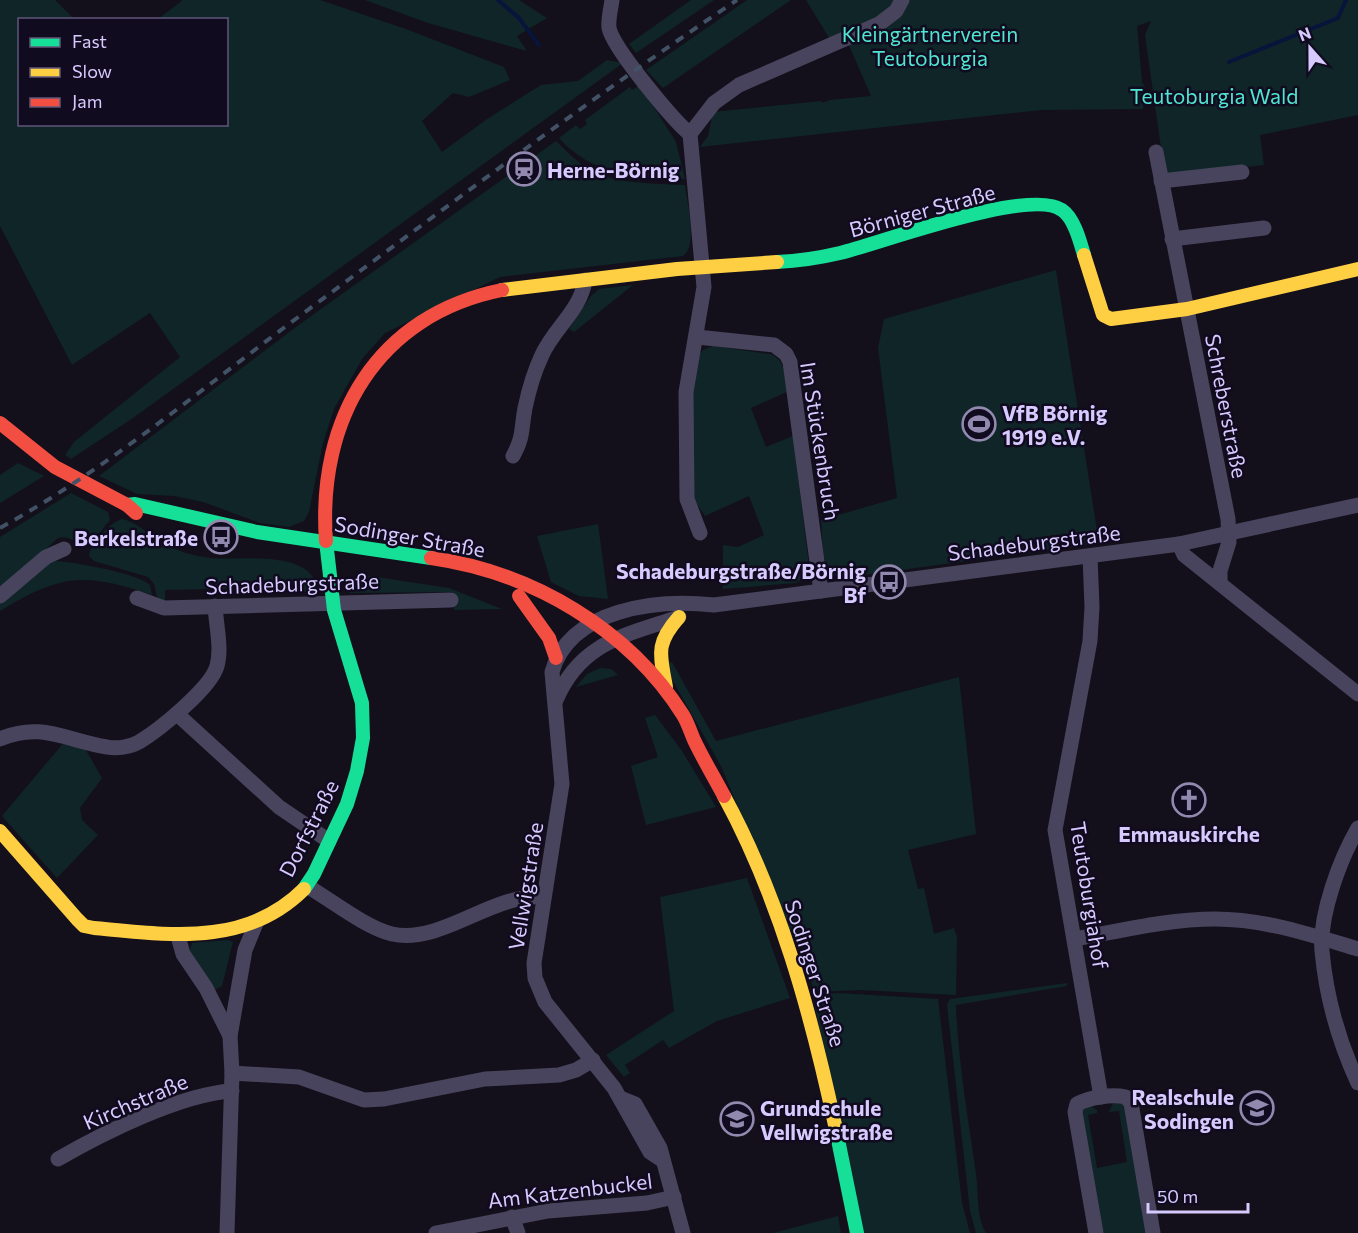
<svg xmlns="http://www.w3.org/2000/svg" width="1358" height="1233" font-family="Commissioner,sans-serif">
<rect width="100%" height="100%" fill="#13101b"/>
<g fill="#0f2528">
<path d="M0,0H55L74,19L20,20V124H226V20L158,19L183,0H320L406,29L504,67L510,80L469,97L453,93L422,121L442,152L487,119L541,85L578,81L607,60L623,63L133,418L71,459L65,455L74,442L180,357L150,313L72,365L0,226Z"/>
<path d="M365,0H519L547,18L517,36L527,51L428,23Z"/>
<path d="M691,0H714L636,53L629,44Z"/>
<path d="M747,0H791L663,88L646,70Z"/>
<path d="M806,0H897L887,13L831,41Z"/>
<path d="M906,0H1358V115L1260,135L1264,165L1165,176L1145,35L1151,21L1137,26L1142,82L1145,87L1143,109L1042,110L700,147L708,136L713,112L821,101L822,103L830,100L871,96L848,43Z"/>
<path d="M640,85L676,142L685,179C636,177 593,176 559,138L576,125L580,129L587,124L585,120L630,87L632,90Z"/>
<path d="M556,141C566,151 576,161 588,169C615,185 655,183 685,185C687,202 698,246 683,256L500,277L385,333L362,359L334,409L323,443L309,512L304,521L289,527L260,523L203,502L174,496L137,494L99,476L300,324Z"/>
<path d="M1056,270L1099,543L842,578C819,575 823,538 821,520L897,498L878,348L884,319Z"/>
<path d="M633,285L574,332L569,329L591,296L599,289Z"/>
<path d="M713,346L770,354C786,360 785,377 787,392L751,408L766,447L793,436L809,565L804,577L796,583L723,589V545L738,547L764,535L749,496L705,516L694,500L692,401L699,355L703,350Z"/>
<path d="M18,463L44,476L0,503V475Z"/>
<path d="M71,493L108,512L110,520C104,527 96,539 88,543C77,546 69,534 58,538L0,590V537Z"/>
<path d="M122,519C137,522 149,535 162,542C176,551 194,556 210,558C237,561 312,548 317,589L312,592H304V587L165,590V602L157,597L154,584L148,577L94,561L89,556C89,544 111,522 122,519Z"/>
<path d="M598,524L608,599L579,596L551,582L537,536Z"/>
<path d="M52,561C70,561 138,573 150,585L152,595C84,572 61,574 0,611V603Z"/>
<path d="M364,575L449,588L502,609L454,610L453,592L349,593L347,588L351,579Z"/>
<path d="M672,662L716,741L959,677L976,834L908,850L918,889L924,888L934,934L954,928L957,937L956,995L861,990L817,992L813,987L797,939L793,940L721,766L669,674L665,663Z"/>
<path d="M600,668L611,669L618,675L576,687L587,674Z"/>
<path d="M655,715L682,751L716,807L646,825L631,766L658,757L645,718Z"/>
<path d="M66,740L83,745L102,778L80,808L82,820L98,835L57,878L2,816Z"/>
<path d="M747,878L790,998L717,1021L669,1048L663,1040L625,1065L630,1073L624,1077L606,1055L674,1011L660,897Z"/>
<path d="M228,940L233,942L222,986L214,990L189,953L192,943Z"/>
<path d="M1067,983V986L956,1005C958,1061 968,1117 976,1174C979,1194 976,1216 986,1233H976L970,1211L947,1005L950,999Z"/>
<path d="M838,993L938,999L962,1203L970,1233H864L814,1003L820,1001V995Z"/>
<path d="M1120,1101L1126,1106L1149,1233H1100L1079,1114L1088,1104L1097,1110V1113L1088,1115L1097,1168L1127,1162L1119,1111L1109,1112L1113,1103Z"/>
<path d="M838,1216L841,1233H773Z"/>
</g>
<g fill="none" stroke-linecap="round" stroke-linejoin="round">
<g stroke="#07143b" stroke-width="4">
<path d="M498,0L519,18L539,45"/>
<path d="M1229,62L1338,18L1346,0"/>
</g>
<g stroke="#49445d" stroke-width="15">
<path d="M612,0C611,8 608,19 609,28C613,48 673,120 690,134"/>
<path d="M1156,152L1228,519L1229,542L1220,571V581"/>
<path d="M1161,181L1242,172"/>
<path d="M1172,239L1264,228"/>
<path d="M697,337L774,345L786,354L790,362L821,591"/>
<path d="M513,456C524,436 521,429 525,408C529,389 534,372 542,355C554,328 581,310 585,280"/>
<path d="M700,533L687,499L686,392L704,287L690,134L714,103L739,85L879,24L896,11L902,0"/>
<path d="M1179,544L1184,555L1358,694"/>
<path d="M1090,556L1092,607L1090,641L1055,830L1101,1097"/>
<path d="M0,596L46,557L64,549"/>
<path d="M137,598L164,608L451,600"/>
<path d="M556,700C581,642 624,636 679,617"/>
<path d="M177,714L279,807L329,841"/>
<path d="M0,739C41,721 67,741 107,747C117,749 130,747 139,742C159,730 211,688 217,666C222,649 216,624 215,606"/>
<path d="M1358,828C1340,859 1319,915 1322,951C1326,995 1339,1042 1358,1083"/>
<path d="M307,886C331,900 366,928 392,934C441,945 492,893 543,897"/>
<path d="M178,936L183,954L206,988L230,1036"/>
<path d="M1075,939C1120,931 1168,919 1215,919C1265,919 1311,935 1358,949"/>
<path d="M232,1073L299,1077L364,1100L384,1099L485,1079L559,1075L576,1070L593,1060"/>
<path d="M620,1098L635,1104L660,1148L683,1233"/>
<path d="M58,1159C103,1133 181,1094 232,1091"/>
<path d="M662,1160L650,1152L614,1088L545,1002L535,978L534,963L562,784L552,672C570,608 658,599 714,605L1179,544L1358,505"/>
<path d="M512,1217L518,1233"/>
<path d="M227,1233L232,1073L230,1036L245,950L257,921"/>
<path d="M436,1233L548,1211L647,1203L674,1197"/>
<path d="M1096,1233L1075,1112L1077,1104C1091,1097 1111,1094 1126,1097L1131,1103L1153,1233"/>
</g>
<g stroke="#16e098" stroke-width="14">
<path d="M777,262C798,261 819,258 840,253C881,243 1030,187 1062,210C1074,218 1080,241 1084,255"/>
<path d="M127,505L135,504L257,532L431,558"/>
<path d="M304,889L314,874L347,804L357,771L363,738L362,703L334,610L326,541"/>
<path d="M835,1125L857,1233"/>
</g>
<g stroke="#ffcf43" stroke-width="14">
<path d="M1084,255L1103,315L1111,319L1187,309L1358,269"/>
<path d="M502,290L677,269L777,262"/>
<path d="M666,687C660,654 655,644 679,617"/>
<path d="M724,796C779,897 811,1013 835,1125"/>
<path d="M0,831L77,919L84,926L94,928C170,935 246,947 304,889"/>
</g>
<g stroke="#f24e42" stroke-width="14">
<path d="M0,423L55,467L127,505L136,513"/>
<path d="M326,541C317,419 377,315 502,290"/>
<path d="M431,558C531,572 629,629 683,715C688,723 690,731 694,740C703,759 714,777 724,796"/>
<path d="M519,596L549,638L556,658"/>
</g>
<path stroke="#415166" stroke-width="4" stroke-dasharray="9 8" stroke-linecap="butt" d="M0,528C107,469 200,390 297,318C442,210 587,101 737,0"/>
</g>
<defs>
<symbol id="station-ring" viewBox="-11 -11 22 22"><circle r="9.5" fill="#110b20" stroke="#9289af" stroke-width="1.5"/><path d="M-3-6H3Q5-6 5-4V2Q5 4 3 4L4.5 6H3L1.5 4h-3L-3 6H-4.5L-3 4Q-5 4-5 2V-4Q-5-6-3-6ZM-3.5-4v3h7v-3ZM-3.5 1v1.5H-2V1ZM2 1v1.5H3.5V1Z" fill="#9289af"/></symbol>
<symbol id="stadium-ring" viewBox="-11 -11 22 22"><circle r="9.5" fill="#110b20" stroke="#9289af" stroke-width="1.5"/><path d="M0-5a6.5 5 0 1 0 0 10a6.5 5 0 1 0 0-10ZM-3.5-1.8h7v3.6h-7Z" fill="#9289af"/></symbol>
<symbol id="bus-ring" viewBox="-11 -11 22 22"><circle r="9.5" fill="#110b20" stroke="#9289af" stroke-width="1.5"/><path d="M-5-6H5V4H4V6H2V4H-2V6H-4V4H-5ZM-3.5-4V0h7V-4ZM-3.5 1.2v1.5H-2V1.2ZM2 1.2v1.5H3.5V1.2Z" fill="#9289af"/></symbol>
<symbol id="church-ring" viewBox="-11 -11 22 22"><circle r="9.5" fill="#110b20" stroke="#9289af" stroke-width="1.5"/><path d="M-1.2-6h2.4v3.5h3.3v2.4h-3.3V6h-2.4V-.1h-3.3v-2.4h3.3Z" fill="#9289af"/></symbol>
<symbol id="school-ring" viewBox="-11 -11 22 22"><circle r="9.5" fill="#110b20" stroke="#9289af" stroke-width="1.5"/><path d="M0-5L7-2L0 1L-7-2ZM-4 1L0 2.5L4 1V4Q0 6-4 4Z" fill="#9289af"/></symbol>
</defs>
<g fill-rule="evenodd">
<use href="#station-ring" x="505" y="150" width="38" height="38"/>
<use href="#stadium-ring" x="960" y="405" width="38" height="38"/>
<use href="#bus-ring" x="202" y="518" width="38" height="38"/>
<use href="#bus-ring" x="870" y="563" width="38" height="38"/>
<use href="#church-ring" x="1170" y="781" width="38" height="38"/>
<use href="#school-ring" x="1238" y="1089" width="38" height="38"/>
<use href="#school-ring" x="718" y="1100" width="38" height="38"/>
</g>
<g text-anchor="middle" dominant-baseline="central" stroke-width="5" stroke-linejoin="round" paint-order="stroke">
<g font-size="21" fill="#50e5d2" stroke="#110b20">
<text x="930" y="33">Kleingärtnerverein<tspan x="930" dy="24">Teutoburgia</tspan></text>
<text x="1214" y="95">Teutoburgia Wald</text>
</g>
<g font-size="21" font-weight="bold" fill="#d7caff" stroke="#110b20" text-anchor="start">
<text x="547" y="169">Herne-Börnig</text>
<text x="1002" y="412">VfB Börnig<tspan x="1002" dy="24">1919 e.V.</tspan></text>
<text x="198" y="537" text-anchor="end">Berkelstraße</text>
<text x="866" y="570" text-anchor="end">Schadeburgstraße/Börnig<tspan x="866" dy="24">Bf</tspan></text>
<text x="1189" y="833" text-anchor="middle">Emmauskirche</text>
<text x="1234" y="1096" text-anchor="end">Realschule<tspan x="1234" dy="24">Sodingen</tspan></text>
<text x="760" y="1107">Grundschule<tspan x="760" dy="24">Vellwigstraße</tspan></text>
</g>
<g font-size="21" fill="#d7caff" stroke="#110b20">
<text transform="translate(922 210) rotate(-15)">Börniger Straße</text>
<text transform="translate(1227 406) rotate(79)">Schreberstraße</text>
<text transform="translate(821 441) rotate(81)">Im Stückenbruch</text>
<text transform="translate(410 536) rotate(10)">Sodinger Straße</text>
<text transform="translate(1034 542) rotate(-7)">Schadeburgstraße</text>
<text transform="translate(292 583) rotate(-2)">Schadeburgstraße</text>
<text transform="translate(308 828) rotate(-63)">Dorfstraße</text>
<text transform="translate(525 886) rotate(-81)">Vellwigstraße</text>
<text transform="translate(1090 895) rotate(81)">Teutoburgiahof</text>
<text transform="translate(816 973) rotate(72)">Sodinger Straße</text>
<text transform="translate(135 1101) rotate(-23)">Kirchstraße</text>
<text transform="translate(570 1190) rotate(-7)">Am Katzenbuckel</text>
</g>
</g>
<rect x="18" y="18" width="210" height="108" fill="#110b20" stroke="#605779" stroke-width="1.5"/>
<rect x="30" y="38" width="30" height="9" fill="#16e098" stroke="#605779" stroke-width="1.5"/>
<text x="72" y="48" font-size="18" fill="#d7caff">Fast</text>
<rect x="30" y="68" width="30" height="9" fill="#ffcf43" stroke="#605779" stroke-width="1.5"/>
<text x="72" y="78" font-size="18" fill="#d7caff">Slow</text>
<rect x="30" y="98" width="30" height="9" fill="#f24e42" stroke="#605779" stroke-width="1.5"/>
<text x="72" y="108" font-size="18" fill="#d7caff">Jam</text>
<g transform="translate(1310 48) rotate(339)" stroke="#110b20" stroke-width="4.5" paint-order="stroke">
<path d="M0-4.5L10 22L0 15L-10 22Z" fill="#d7caff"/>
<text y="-9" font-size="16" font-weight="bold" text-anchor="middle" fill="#d7caff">N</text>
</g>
<path d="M1148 1203v9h100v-9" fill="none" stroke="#d7caff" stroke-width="3"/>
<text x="1157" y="1203" font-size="18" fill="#d7caff" stroke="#110b20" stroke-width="4.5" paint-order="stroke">50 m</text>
</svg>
